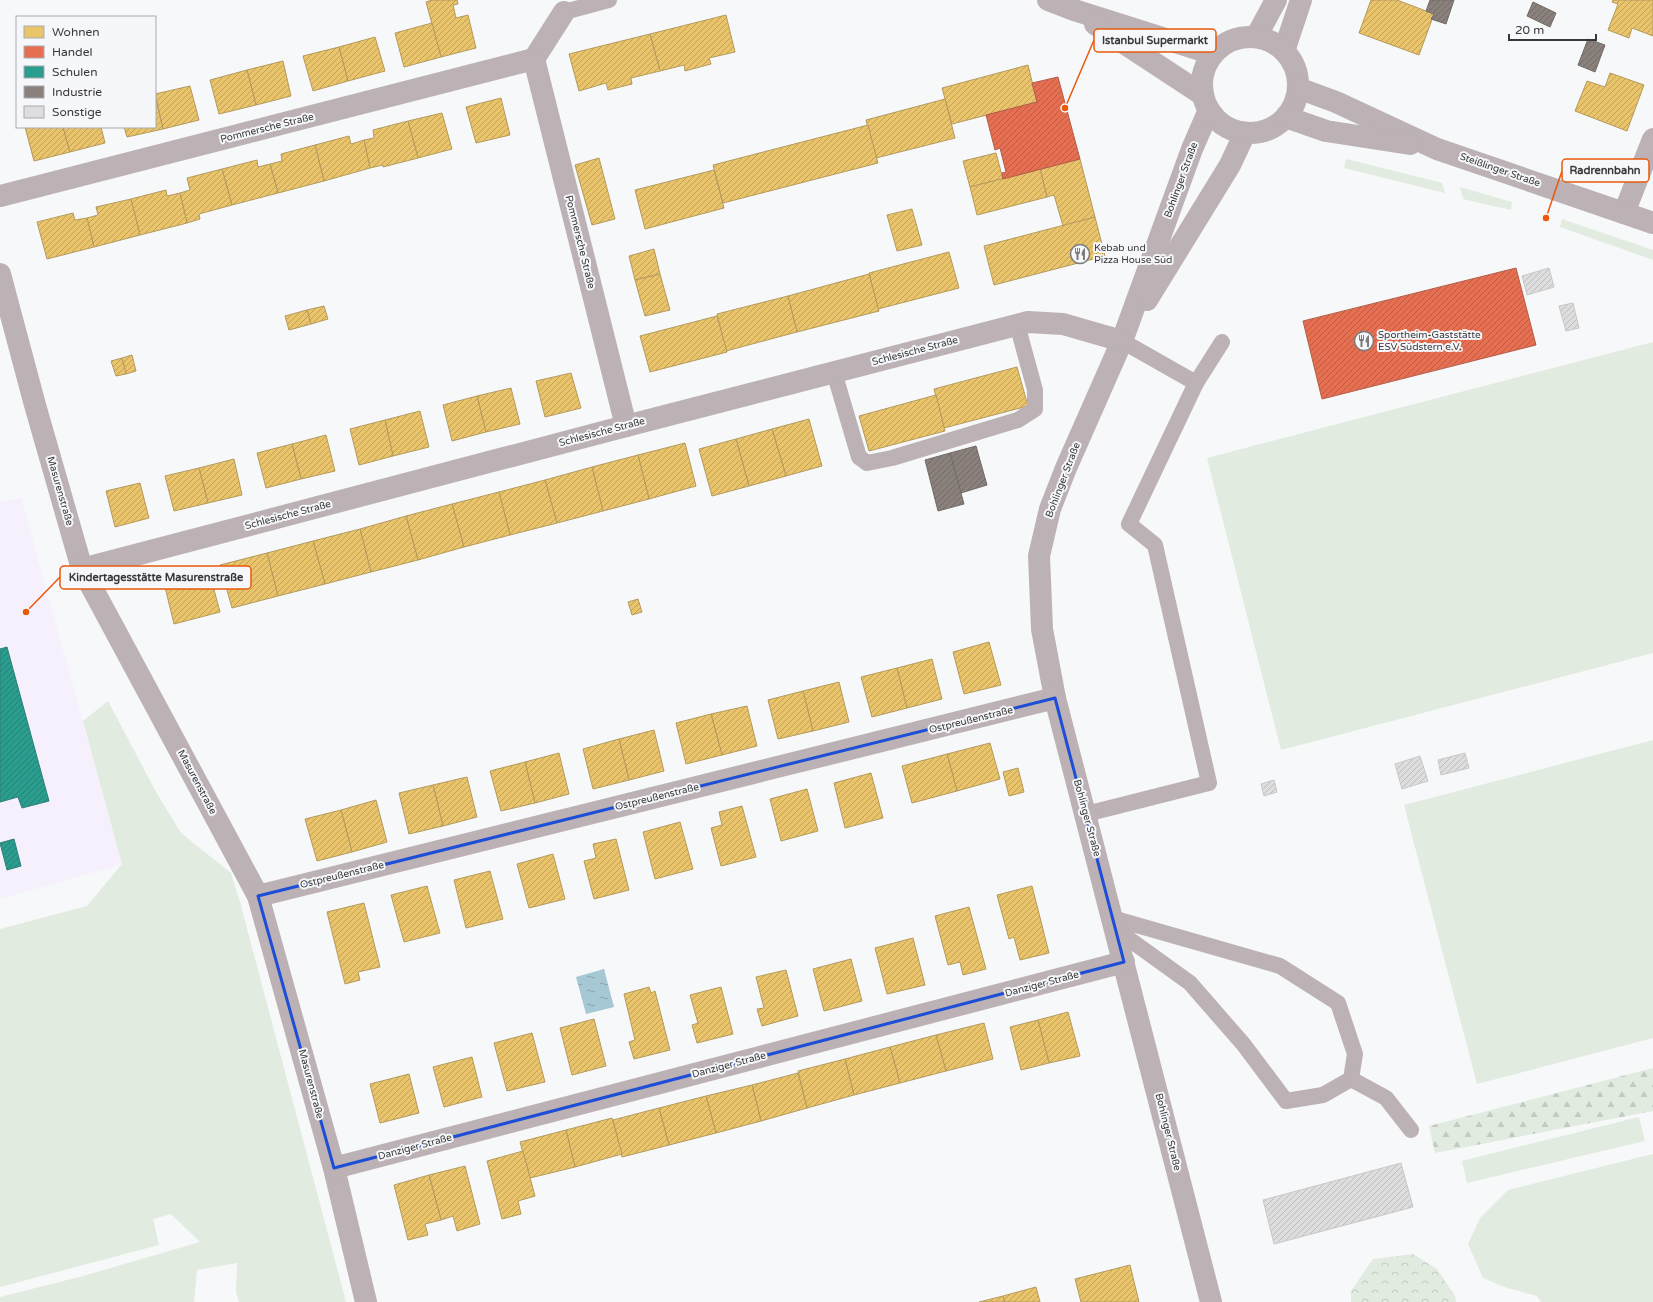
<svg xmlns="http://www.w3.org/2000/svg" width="1653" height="1302" font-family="'Varela Round',sans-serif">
<defs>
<pattern id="forest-firs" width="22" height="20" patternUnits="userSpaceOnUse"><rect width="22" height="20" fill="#e2ebe0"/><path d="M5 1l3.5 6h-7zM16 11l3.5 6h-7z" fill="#c3cac1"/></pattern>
<pattern id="park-crowns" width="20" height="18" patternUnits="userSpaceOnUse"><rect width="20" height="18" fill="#e2ebe0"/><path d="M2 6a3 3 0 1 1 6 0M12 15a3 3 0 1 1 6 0" fill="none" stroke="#c3cac1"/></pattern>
<pattern id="water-ripples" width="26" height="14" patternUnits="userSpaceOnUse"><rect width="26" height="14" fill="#a6c8d4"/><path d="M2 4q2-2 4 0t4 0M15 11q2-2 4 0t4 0" fill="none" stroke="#88a3ad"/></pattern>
<pattern id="homes-hatch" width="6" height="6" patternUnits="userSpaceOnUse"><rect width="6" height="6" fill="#e9c46a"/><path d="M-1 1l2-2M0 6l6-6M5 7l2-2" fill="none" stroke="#bea058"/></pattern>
<pattern id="shops-hatch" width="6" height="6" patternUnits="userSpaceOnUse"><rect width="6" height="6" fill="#e76f51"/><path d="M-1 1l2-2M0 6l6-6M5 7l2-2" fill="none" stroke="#bc5c44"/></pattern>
<pattern id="schools-hatch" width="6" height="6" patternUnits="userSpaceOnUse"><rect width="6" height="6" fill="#2a9d8f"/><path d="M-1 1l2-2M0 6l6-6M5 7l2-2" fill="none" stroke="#258176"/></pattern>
<pattern id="industry-hatch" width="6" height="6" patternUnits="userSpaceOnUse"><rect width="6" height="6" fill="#8a817c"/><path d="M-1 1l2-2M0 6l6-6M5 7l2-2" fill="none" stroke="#726b67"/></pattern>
<pattern id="building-hatch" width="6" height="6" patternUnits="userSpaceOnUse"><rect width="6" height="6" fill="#deddde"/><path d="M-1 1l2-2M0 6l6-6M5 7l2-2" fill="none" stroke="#bfbebf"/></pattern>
</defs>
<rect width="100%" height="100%" fill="#f7f8fa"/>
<path fill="#f5f0fc" d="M21,498L122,864L0,899V503Z"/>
<g fill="#e2ebe0">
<path d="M1346,159L1442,183L1445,193L1344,168Z"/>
<path d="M1460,187L1512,202L1511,210L1463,199Z"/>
<path d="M1562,219L1653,250V260L1560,227Z"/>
<path d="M1653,342V653L1281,750L1207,458Z"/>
<path d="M108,701L156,792L181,833L231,873L240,902L346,1302H239L236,1292L237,1263L197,1270L194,1302H0V1297L83,1276L200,1242L171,1214L153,1219L159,1245L0,1287V929L87,906L122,864L83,721Z"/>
<path d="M1653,740V1038L1477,1084L1404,805Z"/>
<path d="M1639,1117L1645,1141L1467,1183L1462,1161Z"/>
<path d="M1653,1154V1302H1541L1537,1296L1507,1288L1483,1278L1468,1244L1480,1218L1508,1190Z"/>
</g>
<path fill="url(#forest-firs)" d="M1653,1068V1111L1435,1153L1429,1126Z"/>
<path fill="url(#park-crowns)" d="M1413,1254L1437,1269L1455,1296L1456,1302H1351V1291L1373,1259Z"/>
<path fill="url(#water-ripples)" d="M604,969L614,1007L586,1014L576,977Z"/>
<g fill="url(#homes-hatch)" stroke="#b49a5c">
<path d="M432,0H457L458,4L453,5L456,18L468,15L476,48L441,57L426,2Z"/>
<path d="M1371,0H1397L1434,14L1419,55L1359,33Z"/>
<path d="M1613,0H1653V36L1632,28L1629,38L1608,30L1618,4L1612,2Z"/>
<path d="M726,15L735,52L709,58L711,64L685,71L684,65L660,71L650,34Z"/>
<path d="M432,23L441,57L404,67L395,33Z"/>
<path d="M650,34L660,71L631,78L632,84L608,90L606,83L579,91L569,54Z"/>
<path d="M375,37L385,71L348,81L339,47Z"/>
<path d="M339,47L348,81L313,91L303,56Z"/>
<path d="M283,61L291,96L256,105L247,70Z"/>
<path d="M1028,65L1037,102L952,124L942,88Z"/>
<path d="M247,70L256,105L219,114L210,80Z"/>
<path d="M1610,73L1644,85L1627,131L1575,111L1587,81L1605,87Z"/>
<path d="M190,86L199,120L163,129L155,94Z"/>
<path d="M155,95L163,129L127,137L124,127H155Z"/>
<path d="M501,98L510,135L476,143L466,107Z"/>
<path d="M945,99L955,138L876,158L866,120Z"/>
<path d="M442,113L452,149L418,158L408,121Z"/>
<path d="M408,121L418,158L383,167V165L370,168L364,140L374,138L373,130Z"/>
<path d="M868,125L878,163L723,203L713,165Z"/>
<path d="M25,127H63L70,152L34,161Z"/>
<path d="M63,127H101L105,143L70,152Z"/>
<path d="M349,136L351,144L364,140L370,168L324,181L315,145Z"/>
<path d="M315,145L324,181L278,193L270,164L282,161L281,154Z"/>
<path d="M996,153L1003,179L970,187L963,161Z"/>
<path d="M599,158L615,219L592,225L575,165Z"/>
<path d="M1080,159L1095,217L1063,226L1054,195L1047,197L1040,169Z"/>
<path d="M257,160L258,167L270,164L278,193L232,205L222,169Z"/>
<path d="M222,169L232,205L199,214L200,219L187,223L180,193L190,190L187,178Z"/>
<path d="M1040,169L1047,197L977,215L970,187Z"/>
<path d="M714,170L724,208L645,229L635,190Z"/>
<path d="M166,190L167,196L180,193L187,223L140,235L131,199Z"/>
<path d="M131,199L140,235L94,247L87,218L98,215L96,207Z"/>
<path d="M912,209L922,245L897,251L887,215Z"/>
<path d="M73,213L75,220L87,218L94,247L47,259L37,222Z"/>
<path d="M1095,217L1105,256L994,285L984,246Z"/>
<path d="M654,249L660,274L635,280L629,256Z"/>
<path d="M949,252L959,288L878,309L869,273Z"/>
<path d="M660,274L670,310L645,316L635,280Z"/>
<path d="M869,274L879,311L797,332L788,296Z"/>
<path d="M788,296L797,332L726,351L717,314Z"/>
<path d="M324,306L328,319L311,324L307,310Z"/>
<path d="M307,310L311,324L289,330L285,316Z"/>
<path d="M717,316L727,352L650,372L640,336Z"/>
<path d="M132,355L136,371L126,374L122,358Z"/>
<path d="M122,358L126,374L116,376L111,361Z"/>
<path d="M1017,367L1028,406L944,428L934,389Z"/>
<path d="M571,373L581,408L545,417L536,381Z"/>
<path d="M511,388L520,424L486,432L477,396Z"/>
<path d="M936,395L945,431L869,451L859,416Z"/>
<path d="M477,396L486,432L452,441L443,405Z"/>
<path d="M420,411L429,447L393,456L385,420Z"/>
<path d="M809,419L822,466L786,476L772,429Z"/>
<path d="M385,420L393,456L359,465L350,429Z"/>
<path d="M772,429L786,476L749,486L736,439Z"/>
<path d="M326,435L335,471L301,479L292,444Z"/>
<path d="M736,439L749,486L712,496L699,449Z"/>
<path d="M685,443L696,486L649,499L638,455Z"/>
<path d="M292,444L301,479L266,488L257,453Z"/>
<path d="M638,455L649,499L603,511L592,467Z"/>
<path d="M234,459L242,495L208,503L199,468Z"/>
<path d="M592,467L603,511L557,523L545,480Z"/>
<path d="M199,468L208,503L174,511L165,476Z"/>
<path d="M545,480L557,523L510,535L499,492Z"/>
<path d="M140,483L149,518L115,527L106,491Z"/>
<path d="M499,492L510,535L464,547L452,504Z"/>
<path d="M452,504L464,547L418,560L406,516Z"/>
<path d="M406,516L418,560L371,572L360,529Z"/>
<path d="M360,529L371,572L325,584L313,541Z"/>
<path d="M313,541L325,584L278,596L267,553Z"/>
<path d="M267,553L278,596L232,608L220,565Z"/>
<path d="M209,571L220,612L174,624L164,583Z"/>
<path d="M638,599L642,612L632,615L628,602Z"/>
<path d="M989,642L1001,685L964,694L953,652Z"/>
<path d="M932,659L942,699L907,708L897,668Z"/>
<path d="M897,668L907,708L872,717L861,677Z"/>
<path d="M839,682L849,722L813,731L803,691Z"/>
<path d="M803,691L813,731L778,739L768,700Z"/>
<path d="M747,706L757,746L722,755L711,714Z"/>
<path d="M711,714L722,755L686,764L676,723Z"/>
<path d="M654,730L664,771L629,780L619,739Z"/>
<path d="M619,739L629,780L593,789L583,749Z"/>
<path d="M990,743L1000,779L957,791L947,754Z"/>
<path d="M559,753L569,794L535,803L525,762Z"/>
<path d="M947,754L957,791L912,803L902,766Z"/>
<path d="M525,762L535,803L501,811L490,771Z"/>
<path d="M1018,768L1024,792L1009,796L1003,772Z"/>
<path d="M871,773L883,818L845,828L834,783Z"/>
<path d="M467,777L477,817L443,826L433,785Z"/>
<path d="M433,785L443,826L409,834L399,793Z"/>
<path d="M807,789L818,831L781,841L770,799Z"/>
<path d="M376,800L387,842L352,852L341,810Z"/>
<path d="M742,806L756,857L721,866L711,828L722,825L719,812Z"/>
<path d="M341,810L352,852L317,861L305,819Z"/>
<path d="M680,822L693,869L655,879L643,832Z"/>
<path d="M616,839L629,890L594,899L584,861L596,858L593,844Z"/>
<path d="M553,854L565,899L529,908L517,864Z"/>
<path d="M490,871L503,919L466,928L454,880Z"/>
<path d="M427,886L440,933L404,942L391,895Z"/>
<path d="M1032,886L1049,953L1020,960L1014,937L1009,939L997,895Z"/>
<path d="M364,903L380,967L358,972L360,980L345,984L327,912Z"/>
<path d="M969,907L986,969L963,975L960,962L948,965L935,916Z"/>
<path d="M913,938L925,985L887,994L875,948Z"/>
<path d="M851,959L862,1001L824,1011L813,969Z"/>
<path d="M786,970L798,1016L762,1026L757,1009L764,1008L756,977Z"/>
<path d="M649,987L651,993L655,991L670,1050L634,1059L629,1042L635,1040L624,994Z"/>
<path d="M721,987L733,1034L697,1043L692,1025L698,1023L690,995Z"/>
<path d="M1068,1012L1080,1056L1049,1063L1038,1020Z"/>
<path d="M594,1019L606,1066L572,1075L560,1028Z"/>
<path d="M1038,1020L1049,1063L1021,1070L1010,1027Z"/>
<path d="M984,1023L993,1059L946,1071L936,1035Z"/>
<path d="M532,1033L545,1082L507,1091L494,1043Z"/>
<path d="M936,1035L946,1071L900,1083L890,1047Z"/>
<path d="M890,1047L900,1083L854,1095L845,1059Z"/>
<path d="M472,1057L482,1097L444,1107L433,1067Z"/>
<path d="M845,1059L854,1095L807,1108L798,1071Z"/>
<path d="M798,1073L807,1108L761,1121L752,1085Z"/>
<path d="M409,1074L419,1113L380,1123L370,1084Z"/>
<path d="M752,1085L761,1121L716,1133L706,1096Z"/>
<path d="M706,1096L716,1133L669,1145L659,1108Z"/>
<path d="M659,1108L669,1145L622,1157L613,1120Z"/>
<path d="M612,1118L622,1154L575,1167L566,1130Z"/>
<path d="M566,1130L575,1167L530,1178L520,1142Z"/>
<path d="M523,1151L535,1196L518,1201L521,1214L502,1219L487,1161Z"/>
<path d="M465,1166L480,1224L457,1231L453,1216L441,1220L429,1175Z"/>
<path d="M429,1175L441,1220L425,1224L428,1235L408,1240L394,1185Z"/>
<path d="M1130,1265L1139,1302H1081L1075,1279Z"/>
<path d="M1036,1287L1040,1302H1005L1003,1296Z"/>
<path d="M1003,1296L1005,1302H979Z"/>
</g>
<g fill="url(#shops-hatch)" stroke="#b25e4a">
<path d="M1058,77L1080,159L1003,179L1002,173L1006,172L1000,148L995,150L986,115L1037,102L1032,83Z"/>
<path d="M1516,268L1536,345L1322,399L1303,321Z"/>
</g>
<g fill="url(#schools-hatch)" stroke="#2e7f76">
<path d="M7,647L49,801L22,808L18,797L0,802V649Z"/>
<path d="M14,839L21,866L7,870L0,843Z"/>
</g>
<g fill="url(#industry-hatch)" stroke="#716b68">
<path d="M1430,0H1454L1446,24L1431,19L1434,14L1426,11Z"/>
<path d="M1533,2L1556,13L1550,27L1527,16Z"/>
<path d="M1588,39L1605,45L1595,72L1578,65Z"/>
<path d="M976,446L987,485L961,493L950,453Z"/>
<path d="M950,453L964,504L938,511L925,460Z"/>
</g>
<g fill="url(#building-hatch)" stroke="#c8c8c9">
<path d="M1549,268L1554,287L1527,295L1522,276Z"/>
<path d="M1573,303L1579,328L1566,331L1559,306Z"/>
<path d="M1465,753L1469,768L1441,775L1438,760Z"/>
<path d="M1420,756L1428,781L1402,789L1395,764Z"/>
<path d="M1274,780L1277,792L1264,796L1261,784Z"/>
<path d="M1401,1163L1413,1207L1274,1244L1263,1200Z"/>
</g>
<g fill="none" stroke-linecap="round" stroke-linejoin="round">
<g stroke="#bcb1b4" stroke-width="16">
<path d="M564,12L609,0"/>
<path d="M1122,341L1196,383"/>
<path d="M834,372L859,457L867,463L892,458L1018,420L1035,409V390L1017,324"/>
<path d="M1086,814L1209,783L1155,545L1129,524L1196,383L1222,342"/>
<path d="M1112,918L1280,966L1338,1003L1355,1054L1351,1079L1323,1095L1286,1101L1244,1045L1190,983L1115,929"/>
<path d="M1351,1079L1386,1098L1411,1130"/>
</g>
<g stroke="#bcb1b4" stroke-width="22">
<path d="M1256,37L1276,0"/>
<path d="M1284,51L1301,0"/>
<path d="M534,59L564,12"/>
<path d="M1209,110L1192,149L1122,341L1066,468L1050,509L1039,556L1042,629L1055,698L1211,1302"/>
<path d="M0,196L534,59L626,426"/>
<path d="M1624,213L1653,139"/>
<path d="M0,274L35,405L82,569L258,896L334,1168L366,1302"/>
<path d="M1147,300L1230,165L1245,133"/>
<path d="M82,569L626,426L1028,322L1063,324L1122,341"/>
<path d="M258,896L1055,698"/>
<path d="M334,1168L1124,962"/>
</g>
<g stroke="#bcb1b4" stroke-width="22">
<path d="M1048,0L1074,10L1213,54"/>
<path d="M1095,24L1203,95"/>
<circle cx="1250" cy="85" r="48"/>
<path d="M1298,88L1336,102L1437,149L1653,223"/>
<path d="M1286,117L1326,131L1410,144"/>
</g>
</g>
<path fill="none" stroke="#1d4ed8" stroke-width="3" stroke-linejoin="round" d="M1055,698L1124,962L334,1168L258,896Z"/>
<defs>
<symbol id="restaurant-ring" viewBox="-11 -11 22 22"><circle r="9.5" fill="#f6f7fb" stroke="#7b7b7d" stroke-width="1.5"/><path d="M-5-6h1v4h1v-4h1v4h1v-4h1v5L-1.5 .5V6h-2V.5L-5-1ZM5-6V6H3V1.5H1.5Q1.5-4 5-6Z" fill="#7b7b7d"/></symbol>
</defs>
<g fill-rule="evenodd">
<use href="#restaurant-ring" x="1069" y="243" width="22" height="22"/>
<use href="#restaurant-ring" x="1353" y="330" width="22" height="22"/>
</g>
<g text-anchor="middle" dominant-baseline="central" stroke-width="4" stroke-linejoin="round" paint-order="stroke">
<g font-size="10" fill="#38383a" stroke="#f6f7fb">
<text transform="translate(267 128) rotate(-14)">Pommersche Straße</text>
<text transform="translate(1500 170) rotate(19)">Steißlinger Straße</text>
<text transform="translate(1181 180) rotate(-70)">Bohlinger Straße</text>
<text transform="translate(580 242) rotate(76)">Pommersche Straße</text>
<text transform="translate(915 351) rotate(-15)">Schlesische Straße</text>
<text transform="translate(602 432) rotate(-15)">Schlesische Straße</text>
<text transform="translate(1063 480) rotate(-69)">Bohlinger Straße</text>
<text transform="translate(60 491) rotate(74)">Masurenstraße</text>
<text transform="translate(288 515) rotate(-15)">Schlesische Straße</text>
<text transform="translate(971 720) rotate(-14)">Ostpreußenstraße</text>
<text transform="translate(197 782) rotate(62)">Masurenstraße</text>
<text transform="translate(657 797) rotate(-14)">Ostpreußenstraße</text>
<text transform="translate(1087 818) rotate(75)">Bohlinger Straße</text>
<text transform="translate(342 875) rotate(-14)">Ostpreußenstraße</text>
<text transform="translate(1042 984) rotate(-15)">Danziger Straße</text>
<text transform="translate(729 1065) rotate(-15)">Danziger Straße</text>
<text transform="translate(311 1084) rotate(75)">Masurenstraße</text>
<text transform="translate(1168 1132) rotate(76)">Bohlinger Straße</text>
<text transform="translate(415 1147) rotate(-15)">Danziger Straße</text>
</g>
<g font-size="10" fill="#38383a" stroke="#f6f7fb" text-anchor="start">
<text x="1094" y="248">Kebab und<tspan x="1094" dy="12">Pizza House Süd</tspan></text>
<text x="1378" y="335">Sportheim-Gaststätte<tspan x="1378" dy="12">ESV Südstern e.V.</tspan></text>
</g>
</g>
<path fill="none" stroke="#e8590c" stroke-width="1.5" d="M1065 108L1094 40M1546 218L1562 171M26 612L60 577"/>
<g fill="#e8590c" stroke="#f6f7fb" stroke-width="1.5">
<circle cx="1065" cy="108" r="4"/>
<circle cx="1546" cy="218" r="4"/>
<circle cx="26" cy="612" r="4"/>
</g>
<g fill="#f6f7fb" stroke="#e8590c" stroke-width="1.5">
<rect x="1094" y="29" width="122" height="23" rx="4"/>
<rect x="1562" y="159" width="87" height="23" rx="4"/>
<rect x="60" y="566" width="191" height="23" rx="4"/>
</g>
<g font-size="11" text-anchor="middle" font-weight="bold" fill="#38383a">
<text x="1155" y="44">Istanbul Supermarkt</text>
<text x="1605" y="174">Radrennbahn</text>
<text x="156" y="581">Kindertagesstätte Masurenstraße</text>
</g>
<rect x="16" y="16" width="140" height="112" fill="#f6f7fb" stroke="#aaabae"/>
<rect x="24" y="26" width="20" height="12" fill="#e9c46a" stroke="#aaabae"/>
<text x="52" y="36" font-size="12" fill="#38383a">Wohnen</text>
<rect x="24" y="46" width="20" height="12" fill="#e76f51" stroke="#aaabae"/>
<text x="52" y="56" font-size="12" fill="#38383a">Handel</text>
<rect x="24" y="66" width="20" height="12" fill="#2a9d8f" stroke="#aaabae"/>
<text x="52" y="76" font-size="12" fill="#38383a">Schulen</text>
<rect x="24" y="86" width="20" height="12" fill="#8a817c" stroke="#aaabae"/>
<text x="52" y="96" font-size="12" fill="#38383a">Industrie</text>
<rect x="24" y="106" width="20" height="12" fill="#deddde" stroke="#aaabae"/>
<text x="52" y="116" font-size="12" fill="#38383a">Sonstige</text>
<path d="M1509 34v6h87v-6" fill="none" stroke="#38383a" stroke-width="2"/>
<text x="1515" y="34" font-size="12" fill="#38383a" stroke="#f6f7fb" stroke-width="3" paint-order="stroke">20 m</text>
</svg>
